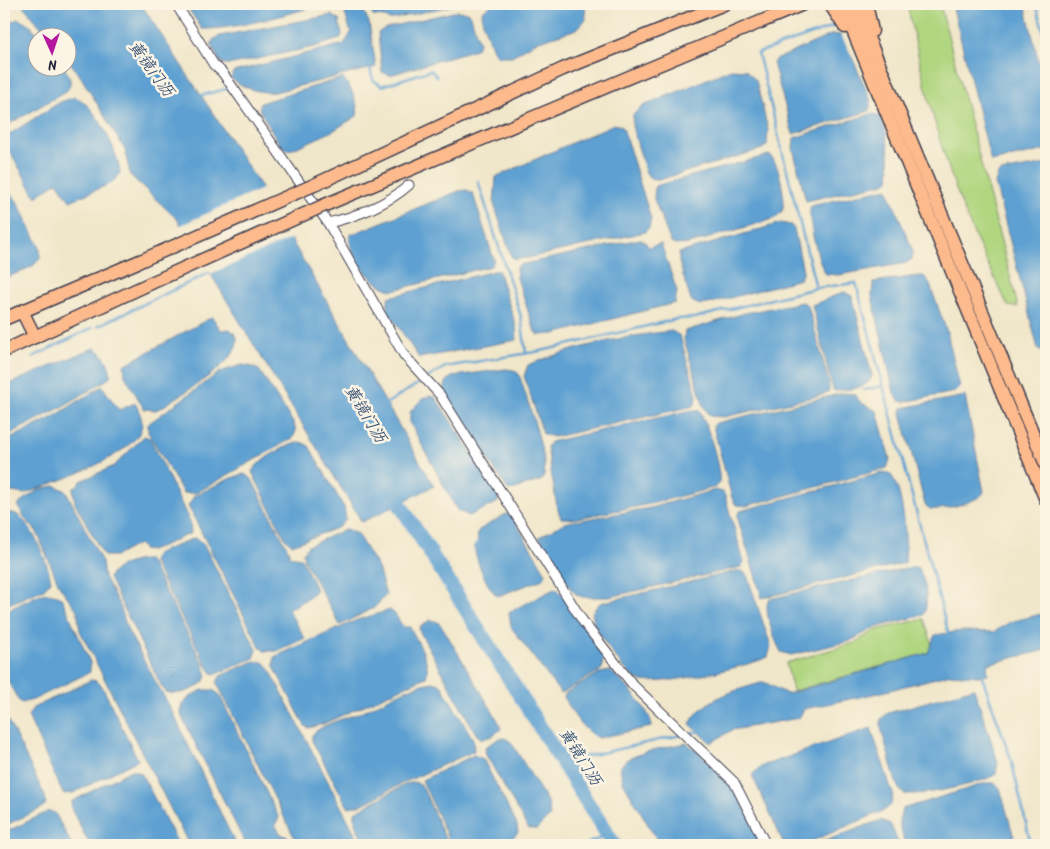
<svg xmlns="http://www.w3.org/2000/svg" width="1050" height="849" font-family="Kalam,'LXGW WenKai TC',sans-serif">
<rect width="100%" height="100%" fill="#fcf5e5"/>
<filter id="ink" filterUnits="userSpaceOnUse"><feTurbulence type="fractalNoise" baseFrequency=".02" numOctaves="2"/><feDisplacementMap in="SourceGraphic" scale="10" xChannelSelector="R" yChannelSelector="G"/><feConvolveMatrix kernelMatrix="1 2 1 2 8 2 1 2 1" color-interpolation-filters="sRGB"/></filter>
<filter id="wash" filterUnits="userSpaceOnUse"><feTurbulence type="fractalNoise" baseFrequency=".0096" numOctaves="4" result="noise"/><feDisplacementMap in="SourceGraphic" scale="20" xChannelSelector="R" yChannelSelector="G"/><feGaussianBlur stdDeviation="1.12" result="paint"/><feColorMatrix in="noise" values="0 0 0 0 0 0 0 0 0 0 0 0 0 0 0 0 0 1.4 0 .05"/><feComposite in="paint" operator="in"/></filter>
<g filter="url(#wash)">
<rect width="100%" height="100%" fill="#f0e6c9"/>
<g fill="#b0d680" stroke="#697c5e">
<path d="M907,4H940L1018,307L1008,306C996,280 982,254 971,227C940,156 923,79 907,4Z"/>
<path d="M924,619L932,644L928,653L793,691L786,663L854,643L876,630Z"/>
</g>
<g fill="#5da0d1" stroke="#406186">
<path d="M22,4H141L256,179L434,486L362,522L177,219L130,175L125,150L79,74L68,60V38L49,37Z"/>
<path d="M185,4H320C292,14 231,30 202,29Z"/>
<path d="M342,4H360L369,22L376,67L275,92C257,93 247,89 231,79L233,72L344,44L351,33Z"/>
<path d="M368,4H458L389,20L385,17L373,16Z"/>
<path d="M493,4H585L586,19L577,29L536,42L512,56H498L494,52L483,24L482,11Z"/>
<path d="M952,4H1025L1046,93V150L991,162Z"/>
<path d="M457,11L467,12L471,16L479,43L476,49L390,75L382,72L378,33L385,28Z"/>
<path d="M332,15L339,20L342,34L340,39L314,47L228,65L220,62L211,45L214,39L220,36Z"/>
<path d="M18,19L29,24L40,37L38,38V68H64C70,76 74,85 65,92L4,127V24Z"/>
<path d="M833,34L842,35L844,38L871,101L869,111L793,134L773,63L775,60Z"/>
<path d="M731,69L746,70L756,80L768,130L767,145L762,149L662,179H651L646,173L632,126L633,115L641,107Z"/>
<path d="M342,78C350,83 360,107 357,116L331,132L293,149L288,150L281,146L261,113L259,108L260,103Z"/>
<path d="M75,97C95,103 119,153 120,173L112,183L70,201L57,182L36,197L5,143V137L60,102Z"/>
<path d="M871,114L878,115C888,122 891,167 889,180L885,183L806,201L793,148L794,138Z"/>
<path d="M614,124L621,126L624,131L651,219L649,228L645,232L528,258L515,259L511,256L494,204L496,177Z"/>
<path d="M769,155C779,160 787,201 782,211C780,214 776,217 773,219L689,244L675,245L671,243L654,199L655,186Z"/>
<path d="M1046,164V354L1038,349L1036,341L995,183L998,174L1001,172Z"/>
<path d="M887,188L913,251L912,259L906,263L839,275L826,274C819,266 806,215 811,206Z"/>
<path d="M467,190L473,194L494,260L491,266L394,290C375,290 346,253 350,235L459,191Z"/>
<path d="M4,193L13,196L17,201L40,248V259L33,266L4,279Z"/>
<path d="M781,223L791,225L794,229L803,271L800,279L708,304L700,305L691,301L679,262V253Z"/>
<path d="M640,239L646,243L648,247L661,244L677,291L675,303L554,334L539,335L535,332L517,278L516,268L519,265Z"/>
<path d="M498,270L516,326L517,340L419,358L388,311L387,305L389,297Z"/>
<path d="M919,276H924L929,282L947,332L960,387L955,392L904,402L899,401L894,393L872,296L873,282Z"/>
<path d="M844,292L852,296L872,375C870,389 848,389 836,391L833,390L812,305Z"/>
<path d="M803,302L808,306L829,383V391L822,395L724,417L710,416L704,407L684,339L685,331L745,313Z"/>
<path d="M212,317L221,330L230,329C234,333 238,336 237,342C236,364 181,394 164,406L156,410L144,409L125,376L124,365Z"/>
<path d="M672,331L680,336L697,396L694,406L554,437L543,434L524,376L528,365C573,347 623,336 672,331Z"/>
<path d="M94,348C103,351 109,364 111,374L108,379L60,408L4,437V386Z"/>
<path d="M242,365L250,366L259,370L294,424L296,431L293,438L196,493H183L148,432V424L220,372Z"/>
<path d="M506,369L514,370L519,374C524,391 553,469 542,480L509,491L446,397L444,390L447,380L454,376Z"/>
<path d="M102,386L119,410L135,403C139,411 144,420 141,429C133,457 50,484 24,494L12,492L4,495V442L55,416Z"/>
<path d="M844,393L854,394L861,403L877,411L890,459L887,468L746,506L736,505L732,498L713,426L716,423Z"/>
<path d="M429,396L435,397L499,494L498,502L469,516L457,510L410,423V412L422,399Z"/>
<path d="M965,396L984,492C979,502 941,511 930,509L925,505L901,413L902,408Z"/>
<path d="M693,410L699,411C707,420 722,473 719,484L716,487L654,503L573,519L561,518L557,507L547,447L550,442Z"/>
<path d="M144,436L150,438L190,522L191,533L151,551L144,550L138,544L116,556H104L75,503L73,489L81,481L114,466Z"/>
<path d="M301,442L309,446L344,507L346,519L339,527L292,545L285,538L252,472C257,460 288,444 301,442Z"/>
<path d="M882,473L890,474C904,489 907,543 905,563L762,598L737,516L740,511Z"/>
<path d="M244,474L251,478L289,551V556L301,558L316,589L311,596L288,610L305,638L277,651H264L260,647L188,506L194,496L231,478Z"/>
<path d="M56,486L66,491L102,562L104,577L120,606L128,631L172,711L236,845H189L80,631L77,610L60,587L37,532L24,517L18,505C29,495 40,487 56,486Z"/>
<path d="M715,490L723,492L725,496L744,562L741,567L609,597H583L577,595L571,589L539,537L564,523L650,508Z"/>
<path d="M4,513C8,513 12,512 16,514C31,521 49,566 51,581L44,589L4,606Z"/>
<path d="M506,514L511,515L546,573L543,579L498,596C486,588 477,561 474,547L478,540L477,534L479,530Z"/>
<path d="M346,529L357,534L378,568L386,595L374,608L340,625L304,560L303,553L308,546Z"/>
<path d="M194,538L203,543L257,650L254,658L216,674L212,673L208,668L153,562L155,555L158,553Z"/>
<path d="M147,560L150,562L203,663L207,676C204,688 177,697 166,692L162,687L109,578C112,567 136,559 147,560Z"/>
<path d="M912,567H917C925,575 930,606 923,615L874,628L850,641L791,655L781,652C775,641 762,609 769,599Z"/>
<path d="M737,571H742L747,575L771,646L768,657C749,666 656,688 638,680C626,675 599,636 594,623C593,620 593,615 592,612L600,603Z"/>
<path d="M556,588L565,597L603,657L602,669L561,694L511,627L509,612Z"/>
<path d="M47,593L58,595L62,599L90,662V672L33,700L21,703L18,700L4,673V612L38,595Z"/>
<path d="M390,610L395,614L403,627H410C416,640 432,662 426,677L323,724L309,728L305,726L274,667V657L357,620Z"/>
<path d="M1041,614L1046,615V650L987,664L988,674L978,676L951,674L878,693L804,709L799,718L732,730L711,743L690,724C703,697 738,690 764,682L787,694L928,653L935,635L962,631L994,632L1010,622Z"/>
<path d="M430,620L438,622L443,628L500,724L501,729L492,736L482,739L476,734L420,632L419,628Z"/>
<path d="M252,662H264L268,666L361,845H298L217,683L220,676Z"/>
<path d="M610,671C621,679 655,714 651,727L598,738C582,730 572,713 564,697L566,693L599,673Z"/>
<path d="M91,680L97,681L102,686L138,760L73,793L63,794L28,716L33,708Z"/>
<path d="M433,682L441,685L473,739L474,751L405,782L361,805L348,807L312,741V735C324,722 346,719 361,712C385,702 408,685 433,682Z"/>
<path d="M974,688L998,762L996,774C982,784 921,796 904,794L899,789L896,782L881,728V719L888,713Z"/>
<path d="M202,690H213L219,694L279,818L275,825L281,834L290,838L294,845H246L181,715C181,700 190,697 202,690Z"/>
<path d="M8,720L45,796L46,804L40,809L4,826V722Z"/>
<path d="M871,728L893,794L891,805L885,810L803,845L784,844L752,775L762,766Z"/>
<path d="M500,738H505L511,742L548,803L550,816L537,829H529L527,827L486,755L485,747Z"/>
<path d="M687,743L728,777L765,845H660L623,782L620,768C625,753 672,746 687,743Z"/>
<path d="M474,755L483,759L517,825L518,833L504,845H451L422,780Z"/>
<path d="M131,770L141,773L179,845H90L72,811L71,802Z"/>
<path d="M415,782L422,786L448,845H365L355,823V812L406,784Z"/>
<path d="M986,783H994L1000,788L1016,845H905L899,822L902,809Z"/>
<path d="M49,811L55,813L72,845H4V833Z"/>
<path d="M881,820L891,825L899,845H814Z"/>
</g>
<g fill="#f0e6c9">
<path d="M839,31L846,36L873,101L860,72Z"/>
<path d="M264,188L293,238L208,275L179,226Z"/>
</g>
<g fill="none" stroke-linecap="round" stroke-linejoin="round">
<g stroke="#5da0d1" stroke-width="2.5">
<path d="M1036,4L1046,42"/>
<path d="M873,9L883,4"/>
<path d="M369,65L373,80L382,86L431,70L437,77"/>
<path d="M199,96L230,88"/>
<path d="M478,181L521,317L526,353"/>
<path d="M816,288L758,53L838,25"/>
<path d="M98,326L209,273"/>
<path d="M33,357L92,328"/>
<path d="M863,390L883,386"/>
<path d="M384,405L445,367L541,351L677,319L694,318L816,288L856,283L949,636"/>
<path d="M981,674L1011,759L1031,845"/>
<path d="M687,734L701,731"/>
<path d="M561,762L681,735"/>
<path d="M584,845L608,835"/>
</g>
<path stroke="#5da0d1" stroke-width="15" d="M389,487L614,845"/>
</g>
</g>
<g filter="url(#ink)">
<g fill="none" stroke-linecap="round" stroke-linejoin="round">
<defs>
<g id="minor">
<path d="M176,4L214,65L222,72L328,223"/>
<path d="M409,185C388,204 355,217 328,223L404,355L440,395L584,623L633,685L734,782L766,845"/>
</g>
<g id="highway">
<path d="M830,4L845,27"/>
<path d="M842,4L1046,500"/>
<path d="M854,4L1046,465"/>
<path d="M866,4L872,31"/>
<path d="M314,185L563,69L724,4"/>
<path d="M325,205L803,4"/>
<path d="M22,311L35,337"/>
<path d="M4,319L140,261"/>
<path d="M4,351L151,283"/>
</g>
</defs>
<use href="#minor" stroke="#413f50" stroke-width="11"/>
<use href="#highway" stroke="#413f50" stroke-width="15"/>
<use href="#minor" stroke="#fff" stroke-width="9"/>
<use href="#highway" stroke="#fcba8d" stroke-width="12"/>
<defs>
<g id="highway-bridge">
<path d="M140,261L314,185"/>
<path d="M151,283L325,205"/>
</g>
</defs>
<use href="#highway-bridge" stroke="#413f50" stroke-width="15" stroke-linecap="butt"/>
<use href="#highway-bridge" stroke="#fcba8d" stroke-width="12"/>
</g>
</g>
<g text-anchor="middle" dominant-baseline="central" stroke-width="5" stroke-linejoin="round" paint-order="stroke">
<g font-size="16" font-style="italic" fill="#3a5477" stroke="#fcf5e5">
<text transform="translate(151 69) rotate(54)">黄镜门沥</text>
<text transform="translate(365 414) rotate(59)">黄镜门沥</text>
<text transform="translate(580 757) rotate(58)">黄镜门沥</text>
</g>
</g>
<rect width="1050" height="849" fill="none" stroke="#fcf5e5" stroke-width="20"/>
<g transform="translate(52 52) rotate(177)"><circle r="24" fill="#fcf5e5" stroke="#a5a1a1"/>
<path d="M0-4L9 19L0 12L-9 19Z" fill="#b5179e"/>
<text y="-8" font-size="14" font-weight="bold" text-anchor="middle" fill="#22223b">N</text>
</g>
</svg>
